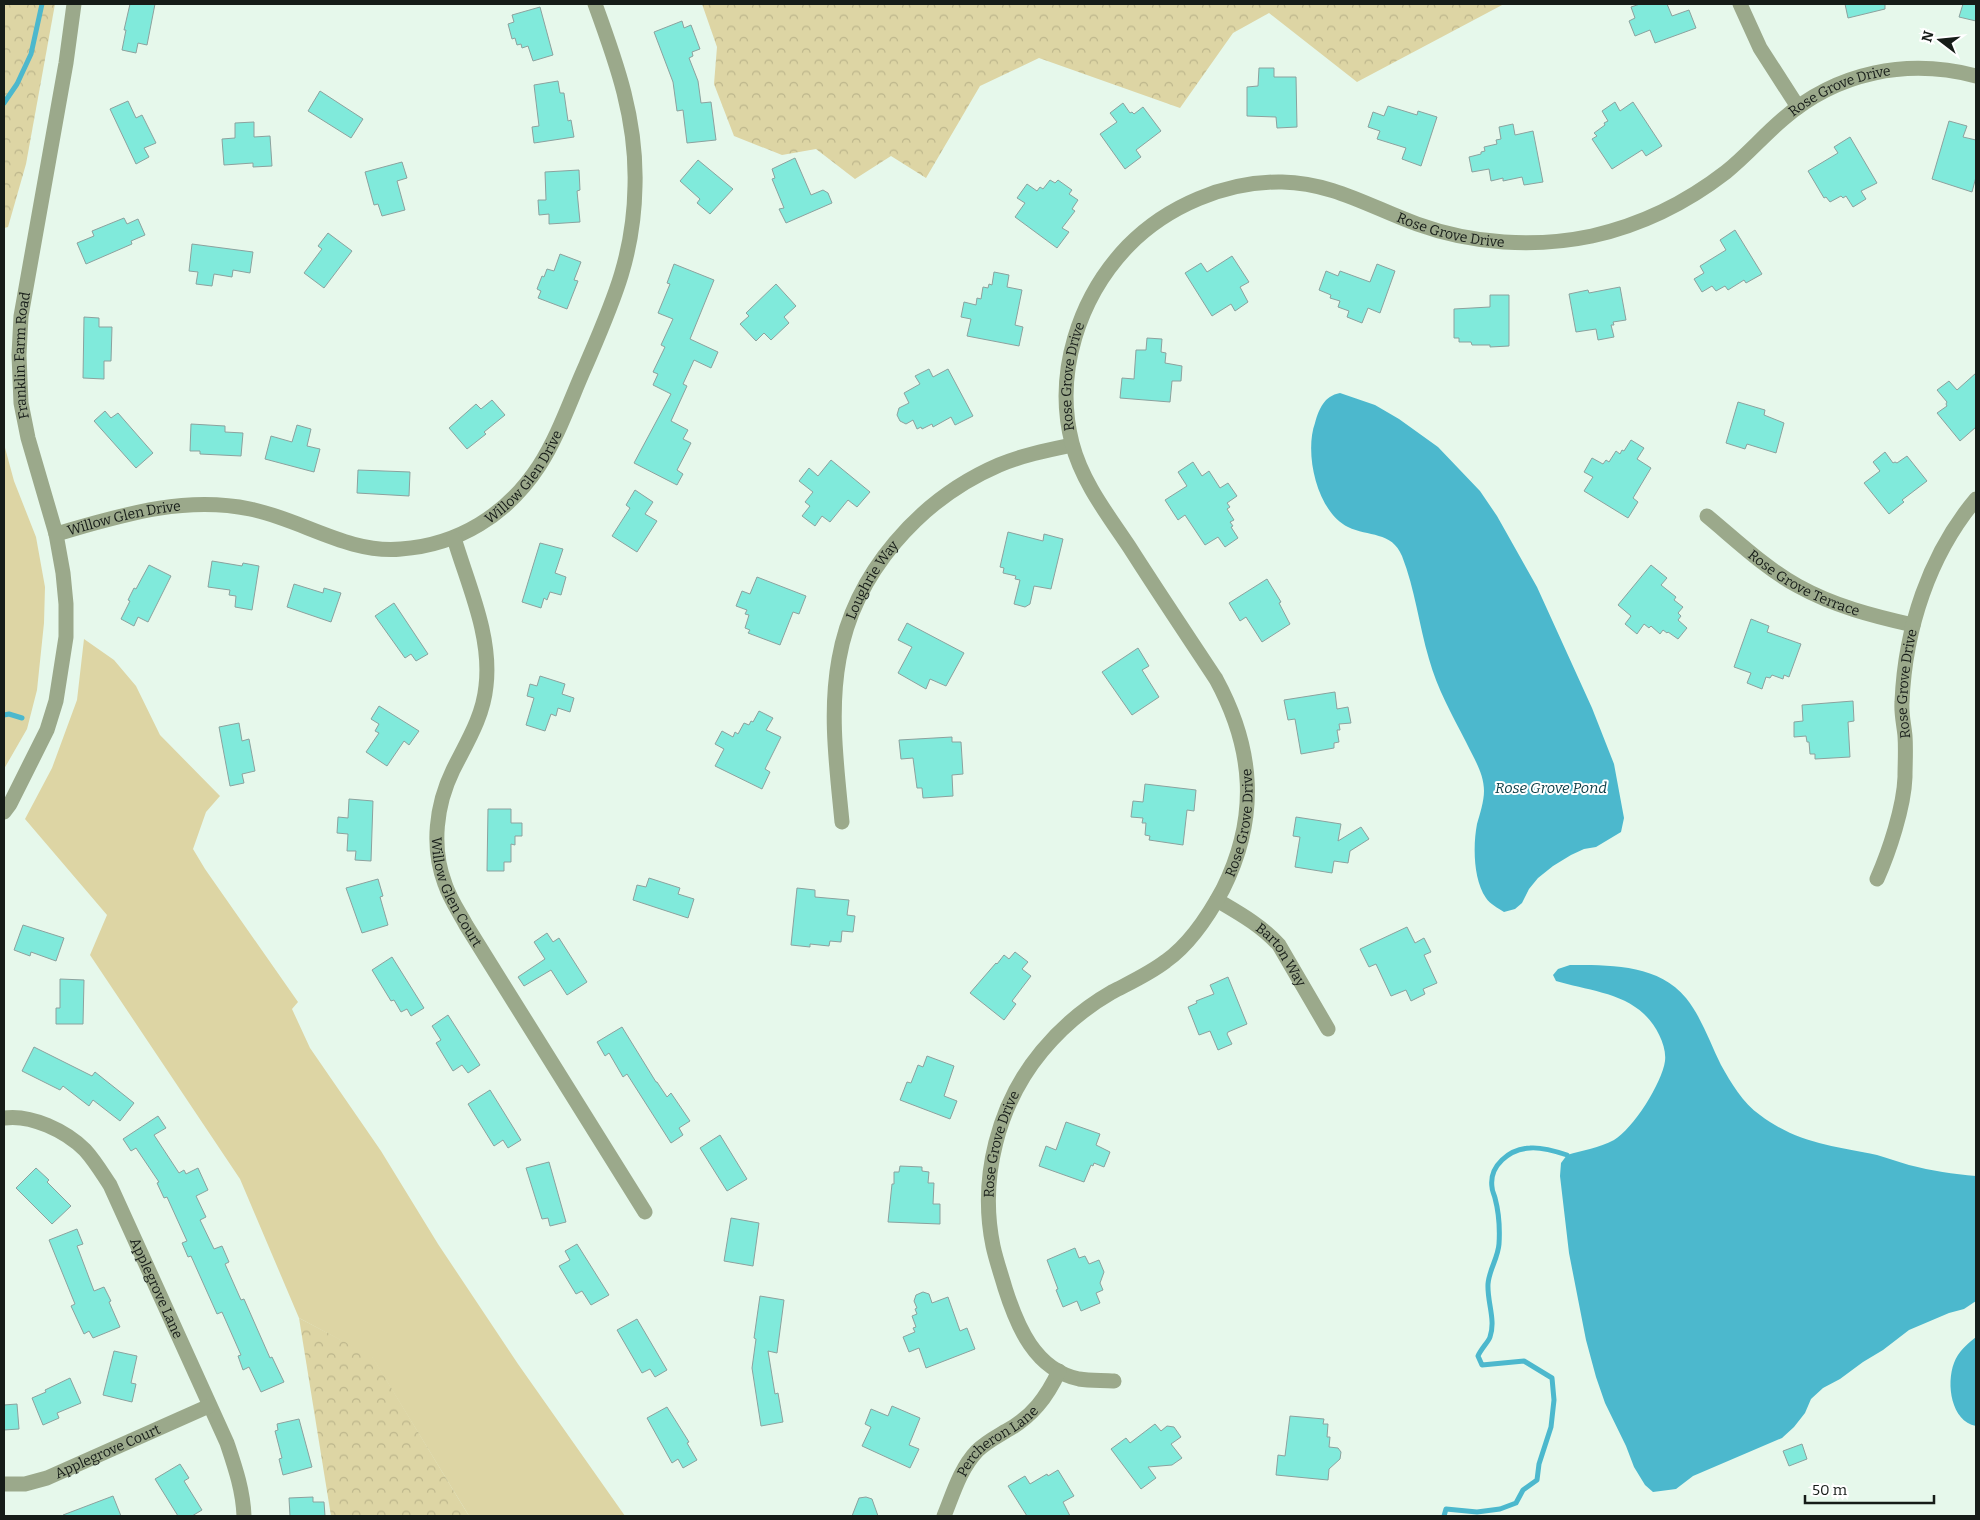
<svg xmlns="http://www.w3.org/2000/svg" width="1980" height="1520" font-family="Bitter,serif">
<defs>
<pattern id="forest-crowns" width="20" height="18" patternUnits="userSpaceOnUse" patternTransform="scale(1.25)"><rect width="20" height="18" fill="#ddd5a4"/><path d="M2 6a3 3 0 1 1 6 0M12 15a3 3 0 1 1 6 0" fill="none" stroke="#bdb68c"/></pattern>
</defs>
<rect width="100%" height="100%" fill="#e6f8eb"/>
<g fill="#ddd5a4">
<path d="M4,444L14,481L36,537L45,587L44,623L37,690L27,729L4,769Z"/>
<path d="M84,639L114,660L136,686L160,735L220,796L206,812L193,849L205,869L298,1002L292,1009L310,1048L381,1151L438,1244L518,1364L625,1516H469L372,1357L299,1318L240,1179L90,955L107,915L25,819L52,768L77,700Z"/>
</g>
<g fill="url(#forest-crowns)">
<path d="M4,4H55L26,164L8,227L4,228Z"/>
<path d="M702,4H1504L1357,82L1269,13L1233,33L1180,108L1039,58L980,86L926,178L891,156L855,179L816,149L782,155L734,136L714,84L717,47Z"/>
<path d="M299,1318L372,1356L469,1516H331Z"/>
</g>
<g fill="#4cb8cd">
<path d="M1340,393L1375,405L1399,419L1438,447L1480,491L1497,516L1537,587L1592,708L1614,764L1624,818L1621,832L1596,847L1584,849L1571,855L1553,866L1538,878L1529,889L1522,903L1515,909L1504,912C1498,908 1490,904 1486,898C1473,879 1473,845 1477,824C1480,814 1484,801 1484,791C1484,773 1473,757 1466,742C1452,715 1437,688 1429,659C1419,625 1415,589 1402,556C1392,531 1368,537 1348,527C1317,512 1304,453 1315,423C1319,409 1324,396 1340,393Z"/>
<path d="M1570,965C1610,965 1658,964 1686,998C1702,1018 1710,1043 1721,1065C1731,1083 1743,1103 1760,1115C1797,1143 1833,1146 1877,1155C1888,1158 1898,1162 1909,1165C1932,1171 1953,1174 1976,1176V1301L1964,1309L1949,1313L1909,1330L1883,1350L1863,1362L1840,1379L1823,1388L1811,1399L1805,1413L1794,1427L1782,1438L1693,1476L1676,1489L1653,1492L1645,1485L1634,1467L1626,1446L1605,1403L1596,1377L1586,1340L1569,1253L1560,1176L1561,1163L1567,1155C1583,1150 1599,1148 1614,1140C1633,1129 1662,1083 1665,1061C1667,1045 1655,1024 1644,1014C1621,992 1585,990 1556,981L1553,975L1558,969Z"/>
<path d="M1976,1337V1426C1951,1421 1946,1384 1954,1363C1958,1352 1967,1344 1976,1337Z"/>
</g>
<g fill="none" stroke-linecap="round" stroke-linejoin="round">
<g stroke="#4cb8cd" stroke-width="5">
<path d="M4,103L17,84L31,54L42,4"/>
<path d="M4,715L9,714L22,718"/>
<path d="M1444,1516L1446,1509L1477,1512L1500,1509L1516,1503L1523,1490L1537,1480L1539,1464L1551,1427L1554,1400L1552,1378L1524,1361L1482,1365L1478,1356C1481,1349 1489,1341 1490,1337C1496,1320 1487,1302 1488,1284C1489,1270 1498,1258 1499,1244C1500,1228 1499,1213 1495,1198C1494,1194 1492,1191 1492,1187C1489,1166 1509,1149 1530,1148C1542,1147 1555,1151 1567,1155"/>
</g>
</g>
<g fill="#80eadb" stroke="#8ca29e">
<path d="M130,4H155L147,45L138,43L136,53L122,50L126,30H124Z"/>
<path d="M1640,4H1667L1672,16L1689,10L1696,28L1655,43L1650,30L1635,36L1629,21L1635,18L1631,7Z"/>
<path d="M1845,4H1885V9L1848,18Z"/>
<path d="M1963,4H1976V21L1959,17Z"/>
<path d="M540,7L553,55L533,61L528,46L522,48L521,44L517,45L515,38L512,39L508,24L514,22L512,15Z"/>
<path d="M682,21L684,28L691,25L700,49L692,52L693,56L689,58L698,81L701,103L711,102L716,140L687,143L683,110L677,111L673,82L654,32Z"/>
<path d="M1259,68H1274V77H1296L1297,127L1277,128L1276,117L1247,116V87L1258,86Z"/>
<path d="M558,81L560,93H564L568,121L571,120L574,137L534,143L532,127L539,126L534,85Z"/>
<path d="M320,91L363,119L351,138L308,111Z"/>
<path d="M128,101L136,118L142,115L156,143L144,148L149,157L136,164L110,109Z"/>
<path d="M1615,102L1620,111L1633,102L1662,146L1646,156L1642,150L1612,169L1592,139L1597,136L1594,133L1605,125L1604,123L1608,121L1602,111Z"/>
<path d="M1123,103L1130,113L1132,112L1134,114L1143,107L1161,131L1136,150L1141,157L1125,169L1100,134L1117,122L1110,113Z"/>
<path d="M1388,106L1417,115L1418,111L1437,117L1421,166L1402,159L1406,148L1377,139L1380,131L1368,127L1373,112L1384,116Z"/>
<path d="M1949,121L1967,126L1963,137L1976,140V177L1972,192L1932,179Z"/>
<path d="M254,122V137L270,136L272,166L253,167V163L224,165L222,139L235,138V123Z"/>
<path d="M1513,124L1515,135L1533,131L1543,182L1524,185L1522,177L1503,181V178L1491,181L1489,169L1472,172L1469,157L1481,154V152L1485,151L1484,147L1497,144L1496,140L1501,139L1499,127Z"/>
<path d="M1850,137L1877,183L1861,191L1866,199L1853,207L1846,196L1843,198L1841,196L1830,202L1826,197L1824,198L1808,171L1838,153L1834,147Z"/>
<path d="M795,158L811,195L823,190L828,193L832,203L786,223L779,209L784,208L772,179L775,178L772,169Z"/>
<path d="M698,160L733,189L710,214L697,203L700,199L680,181Z"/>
<path d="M402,162L407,178L397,181L405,210L382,216L378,204L374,205L365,172Z"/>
<path d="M579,170L580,190L577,191L580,222L549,224V214L539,215L538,200H546L545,172Z"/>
<path d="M1050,180L1055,183L1058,180L1072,190L1069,194L1078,200L1072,209L1075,211L1062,228L1069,232L1057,248L1015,217L1025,203L1017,198L1027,184L1037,191L1040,187L1043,189Z"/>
<path d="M124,218L127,224L138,219L145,235L131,241L132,244L86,264L77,243L94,236L92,231Z"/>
<path d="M1735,230L1762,274L1746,283L1744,280L1728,290L1725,286L1716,291L1712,286L1702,292L1694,279L1704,273L1700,266L1726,250L1720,240Z"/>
<path d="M328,233L352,251L324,288L304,273L322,249L318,246Z"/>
<path d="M192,244L253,252L250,273L233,270L232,277L214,274L212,286L196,284L198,272L189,271Z"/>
<path d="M560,254L581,262L574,280L578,281L567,309L538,298L541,291L537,289L542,276L544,277L547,269L554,271Z"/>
<path d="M1232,256L1249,282L1240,287L1248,302L1235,311L1231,304L1212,316L1185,273L1201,263L1207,272Z"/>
<path d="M674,264L714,280L690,339L718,352L711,368L694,360L683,384L687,386L671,421L688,430L683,439L691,443L677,470L683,474L677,485L634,463L671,394L653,385L658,374L653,372L665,347L661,345L673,319L658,313L670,284L667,283Z"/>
<path d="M1377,264L1395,271L1380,313L1368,308L1362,323L1347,317L1349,311L1338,307L1340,301L1330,298L1331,295L1319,290L1326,271L1338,276L1340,271L1370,282Z"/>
<path d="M994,272L1009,275L1007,287L1022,290L1015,325L1023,327L1019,346L967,336L971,319L961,317L964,302L976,305L977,298L981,299L983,287L988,288L989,284L992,285Z"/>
<path d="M776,284L796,306L784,317L789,323L771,340L764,333L756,341L740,324L749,316L746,313Z"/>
<path d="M1620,287L1626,320L1613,322L1614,325H1611L1614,337L1598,340L1596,329L1576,332L1569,294L1588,290L1589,293Z"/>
<path d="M1490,295H1509V346L1490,347V345H1472L1471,342H1459V338H1454V309L1490,307Z"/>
<path d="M84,317L99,318V327H112L111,361H104V379L83,378Z"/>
<path d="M1147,338L1162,339L1161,352L1166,353L1165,363L1182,366L1181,381H1172L1170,402L1120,398L1122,378L1134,379L1136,350H1146Z"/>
<path d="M929,369L933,377L948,369L973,416L955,425L951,417L933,427L932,424L922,429L921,427L917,429L913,420L906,424L900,421L897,415L899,408L909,403L904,393L920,384L915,376Z"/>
<path d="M1976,373V427L1960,441L1937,413L1947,406L1946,404L1947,402L1937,390L1949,381L1957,390Z"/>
<path d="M492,400L505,415L484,432L486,434L467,449L449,428L476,404L481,409Z"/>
<path d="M1738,402L1765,410L1764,415L1784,423L1776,453L1747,444L1745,449L1726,443Z"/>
<path d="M105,411L111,418L118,413L153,453L136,468L94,421Z"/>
<path d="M191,424L225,426V432L243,433L241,456L200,454V451H190Z"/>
<path d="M297,425L311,429L307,446L320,449L314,472L265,459L271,436L292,442Z"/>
<path d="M1631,440L1644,448L1637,459L1651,468L1633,498L1638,502L1628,518L1584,491L1593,477L1584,472L1592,458L1603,464L1606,460L1609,462L1616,451L1620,454L1622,450L1624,451Z"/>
<path d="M1885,452L1893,463L1895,462L1897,463L1907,456L1927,481L1902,500L1904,502L1889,514L1864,483L1880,471L1873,462Z"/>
<path d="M831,460L870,492L857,507L848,500L830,522L822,516L815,526L802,516L810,506L805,502L813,492L799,481L809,468L818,476Z"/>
<path d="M1193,462L1202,476L1209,471L1220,488L1228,483L1237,496L1227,503L1230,507L1227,509L1234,520L1230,522L1233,526L1231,527L1238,538L1225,547L1218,537L1205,545L1185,515L1178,520L1165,500L1187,486L1178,472Z"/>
<path d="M358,470L410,472L409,496L357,493Z"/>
<path d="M635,490L653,502L645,514L657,521L637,552L612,536L630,508L626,505Z"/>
<path d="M1008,532L1043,541L1044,534L1063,539L1051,589L1034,586L1030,604L1025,607L1014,604L1020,580L1015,579L1016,576L1003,573L1004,568L1000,567Z"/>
<path d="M540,543L563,549L555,573L566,577L561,595L550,592L547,600L544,598L541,608L522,602Z"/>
<path d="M212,561L242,566L243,563L259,566L252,610L235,607L236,596L229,595L230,590L208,587Z"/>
<path d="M149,565L171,576L148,622L138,617L134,626L121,619L130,601L128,600L134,588L136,589Z"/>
<path d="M1651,565L1667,578L1661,585L1676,597L1674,600L1683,607L1678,613L1681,616L1678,620L1687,628L1678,639L1668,632L1667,633L1663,630L1660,634L1651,626L1649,628L1644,624L1637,634L1625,624L1631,616L1618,605Z"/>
<path d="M757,577L806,596L799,614L793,612L780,645L748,633L750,630L745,628L749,615L745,614L747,610L736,606L742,591L750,594Z"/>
<path d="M1267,579L1281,602L1279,603L1290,624L1262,642L1246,617L1240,621L1229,603Z"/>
<path d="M294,584L323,593L324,588L341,593L331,622L287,607Z"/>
<path d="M394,603L428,654L416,661L411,654L405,658L375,616Z"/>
<path d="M1751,619L1769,626L1767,632L1801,644L1789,677L1784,675L1783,679L1772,675L1770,678L1766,677L1762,689L1747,683L1751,673L1734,667Z"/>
<path d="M907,623L964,653L946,686L930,679L926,689L898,673L912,647L898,640Z"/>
<path d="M1138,648L1149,666L1142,670L1159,697L1132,715L1102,672Z"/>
<path d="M540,676L565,684L562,694L574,698L570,712L558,708L556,716L551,714L545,731L526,725L534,698L527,696L530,684L537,686Z"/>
<path d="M1335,692L1337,709L1348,707L1351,723L1339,724L1340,730H1337L1339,742L1334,743V748L1301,754L1295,719L1288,720L1284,700Z"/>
<path d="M1853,701L1854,721L1848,722L1850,757L1815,759V754H1810L1809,742H1807L1806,736L1794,737V722L1803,721L1802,705Z"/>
<path d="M379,706L419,731L409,745L404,741L387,766L366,752L379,733L375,731L379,724L371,719Z"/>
<path d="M759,711L773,718L766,730L781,737L765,769L770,772L762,789L715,766L724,749L715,744L722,731L733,737L735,732L738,734L744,723L749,725L751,721L753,722Z"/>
<path d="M239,723L242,741L249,739L255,771L242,774L244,783L230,786L219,727Z"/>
<path d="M952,737V742H961L963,774L952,775L953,796L923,798L922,788H917L913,758L901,759L899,740Z"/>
<path d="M1145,784L1196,790L1194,811L1187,810L1183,845L1149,840L1150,836L1145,835L1146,823H1142L1143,818L1131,817L1133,801L1143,802Z"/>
<path d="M349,799L373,801L371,861L355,860L356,851H347L348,834L337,833L338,817L348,818Z"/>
<path d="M488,809H511V823H522V836H515V845L511,844V862H504V871H487Z"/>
<path d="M1296,817L1341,824L1338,841L1361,827L1369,839L1350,851L1348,863L1334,861L1332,873L1295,867L1300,837L1293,836Z"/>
<path d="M649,878L680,888L678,894L694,899L688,918L633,900L637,885L646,887Z"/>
<path d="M378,879L383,896L380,897L388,925L362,933L346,888Z"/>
<path d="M797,888L815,890V897L849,900L847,915L855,916L853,932L842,931L841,942L830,941L829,946L810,944V947L791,945Z"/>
<path d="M23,925L64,938L56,961L31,952L30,956L14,950Z"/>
<path d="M1407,927L1415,943L1424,938L1431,952L1424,955L1437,983L1423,989L1425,994L1411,1001L1406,990L1391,996L1376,964L1369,967L1360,949Z"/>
<path d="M547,933L553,942L559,938L587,982L567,995L551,970L524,986L518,977L545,959L534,942Z"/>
<path d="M1015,952L1028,962L1022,969L1031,976L1012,1001L1016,1004L1004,1020L970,993L996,963L997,964L1004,955L1009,959Z"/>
<path d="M392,957L424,1008L411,1016L407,1009L401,1012L394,1000L391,1001L372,970Z"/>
<path d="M1228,977L1247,1024L1228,1032L1227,1034L1232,1044L1218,1050L1210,1031L1199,1035L1188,1007L1197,1003L1196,1001L1214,994L1210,985Z"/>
<path d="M60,979L84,980L83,1024H56V1008H60Z"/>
<path d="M448,1015L480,1065L468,1073L462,1065L453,1071L436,1043L441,1040L432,1026Z"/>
<path d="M622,1027L656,1082H657L667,1097L671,1093L690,1121L679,1128L683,1135L671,1143L627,1074L623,1077L609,1053L605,1056L597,1042Z"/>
<path d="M34,1047L92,1076L95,1072L134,1103L120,1121L93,1100L89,1106L63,1086L60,1090L22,1071Z"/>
<path d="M927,1056L954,1066L944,1096L957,1101L950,1119L900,1100L907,1082L911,1083L918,1065L923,1067Z"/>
<path d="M490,1090L521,1140L508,1148L503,1140L494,1146L468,1104Z"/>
<path d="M158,1116L166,1128L154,1135L179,1173L184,1170L186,1174L198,1168L208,1190L196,1196L206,1217L200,1220L214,1249L222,1246L229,1262L225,1264L241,1300L244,1299L270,1358L272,1357L284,1382L261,1392L249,1367L243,1370L238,1356L241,1355L222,1312L217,1314L191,1256L188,1257L182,1243L187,1241L167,1197L164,1198L157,1183L159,1182L136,1148L131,1151L123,1139Z"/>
<path d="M1066,1122L1100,1134L1096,1145L1110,1152L1104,1167L1094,1163L1093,1166L1091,1165L1084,1182L1039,1166L1046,1146L1056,1150Z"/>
<path d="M720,1135L747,1179L727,1191L700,1148Z"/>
<path d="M549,1162L566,1222L550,1226L548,1218L542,1219L526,1168Z"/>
<path d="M900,1166L922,1167V1171L929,1172L928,1183H934L933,1204H940V1224L888,1222L892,1184H894V1172H899Z"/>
<path d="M36,1168L49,1180L47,1182L71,1206L52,1224L16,1188Z"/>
<path d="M731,1218L759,1223L753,1266L724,1261Z"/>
<path d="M77,1229L83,1244L77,1246L94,1291L104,1287L111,1301L109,1302L120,1327L93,1338L89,1331L84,1334L71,1306L75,1304L49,1240Z"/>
<path d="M577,1244L609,1295L591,1305L582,1291L576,1294L559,1266L570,1260L565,1251Z"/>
<path d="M1075,1248L1079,1258L1085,1256L1089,1264L1099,1260L1104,1272L1100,1283L1103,1290L1096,1293L1100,1303L1081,1311L1077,1301L1063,1307L1056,1290L1058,1289L1047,1260Z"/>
<path d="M923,1292L929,1294L932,1303L948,1297L960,1331L967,1328L975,1349L926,1368L919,1348L909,1352L903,1337L915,1332L913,1328L916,1327L912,1316L917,1314L915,1309L917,1308L914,1301L916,1295Z"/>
<path d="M760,1296L784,1300L777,1353L768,1351L775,1394L778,1393L783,1422L761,1426L752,1368L756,1339L754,1338Z"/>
<path d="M637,1319L667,1370L655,1377L650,1369L642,1373L617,1330Z"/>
<path d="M114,1351L137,1356L131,1383L136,1384L132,1402L103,1395Z"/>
<path d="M70,1378L81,1403L57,1413L59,1418L43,1425L32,1398L46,1392L45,1390Z"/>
<path d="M17,1404L19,1429L4,1430V1405Z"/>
<path d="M892,1406L920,1418L909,1445L919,1449L910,1468L862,1446L871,1427L865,1424L871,1409L888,1416Z"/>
<path d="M667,1407L689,1442L687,1443L697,1460L683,1468L678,1459L672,1463L647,1418Z"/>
<path d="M1290,1416L1324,1419L1323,1424H1328L1327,1437H1330L1329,1447L1338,1448L1341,1452L1340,1459L1329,1469L1328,1480L1276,1475L1278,1455L1285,1456Z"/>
<path d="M299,1419L312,1467L283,1475L279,1459L282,1458L275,1431L278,1430L277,1424Z"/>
<path d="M1155,1424L1161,1431L1167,1426L1174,1427L1181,1437L1171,1444L1182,1458L1172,1465L1148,1467L1156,1478L1141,1489L1111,1449L1126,1438L1130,1443Z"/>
<path d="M1802,1444L1807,1459L1789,1466L1783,1451Z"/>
<path d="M180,1464L189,1478L184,1481L202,1510L192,1516H178L155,1479Z"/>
<path d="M1058,1470L1074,1496L1063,1502L1070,1516H1027L1008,1486L1025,1476L1030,1484L1047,1474L1048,1476Z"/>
<path d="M113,1496L121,1516H63V1515Z"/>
<path d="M313,1497V1502H324L325,1516H290L289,1498Z"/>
<path d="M866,1497L872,1499L878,1516H852L859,1498Z"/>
</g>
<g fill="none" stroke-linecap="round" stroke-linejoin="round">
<g stroke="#9ba98b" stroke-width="15">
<path d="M1740,4L1760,48L1798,107"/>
<path id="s1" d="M1707,516C1736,540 1765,568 1798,586C1834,606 1873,616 1913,625"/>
<path id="s2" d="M56,534C119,516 183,495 250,509C301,519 348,554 401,549C458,545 507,515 539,466C559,435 571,398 586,365C613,302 634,256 635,186C637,120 617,64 595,4"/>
<path id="s3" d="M454,538C468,585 492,636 486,686C483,717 467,742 453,770C436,805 431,847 445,884C450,899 459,912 466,925L645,1212"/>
<path id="s4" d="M4,812L10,804L47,730L56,701L66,637V604L63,573L56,534L28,438L21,403L19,355L21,316L66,63L74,4"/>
<path id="s5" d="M842,822C837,769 829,713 839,659C854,573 920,499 999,465C1023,455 1048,450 1072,445"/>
<path id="s6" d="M1877,879C1889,852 1904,807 1905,777C1905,764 1906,750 1905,736C1904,725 1901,713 1902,702C1905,629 1929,555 1976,499"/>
<path id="s7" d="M1217,900C1239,913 1261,925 1279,945L1328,1029"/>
<path id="s8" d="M4,1118C31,1114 66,1131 85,1150C95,1161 102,1173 110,1185L227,1443C235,1467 243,1490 244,1516"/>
<path id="s9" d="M1114,1381C1103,1380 1091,1381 1079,1379C1035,1370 1017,1326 1005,1288C1001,1274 996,1260 993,1246C979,1178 998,1104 1042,1051C1061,1028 1086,1007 1112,992C1131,982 1149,974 1166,961C1190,944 1209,915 1223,889C1259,817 1254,749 1216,679C1187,635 1158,592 1130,548C1108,515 1082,482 1072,443C1054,373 1079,297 1128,246C1167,206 1226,181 1282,182C1333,183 1370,207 1417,224C1472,244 1535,248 1592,236C1641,225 1686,203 1726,172C1746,156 1763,136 1783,119C1837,72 1907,58 1976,76"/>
<path id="s10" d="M4,1484H25L47,1478L209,1406"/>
<path id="s11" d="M944,1516C953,1494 960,1469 977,1451C986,1442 996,1437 1006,1431C1032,1417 1047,1397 1059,1371"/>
</g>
</g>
<g text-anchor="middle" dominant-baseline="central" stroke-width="4" stroke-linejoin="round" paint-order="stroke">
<g font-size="14" fill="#161c18" stroke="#fff">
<text stroke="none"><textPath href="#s9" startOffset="2150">Rose Grove Drive</textPath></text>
<text stroke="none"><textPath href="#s9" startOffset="1715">Rose Grove Drive</textPath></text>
<text stroke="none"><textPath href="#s4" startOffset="475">Franklin Farm Road</textPath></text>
<text stroke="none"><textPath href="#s9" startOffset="1221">Rose Grove Drive</textPath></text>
<text stroke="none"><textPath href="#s2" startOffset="504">Willow Glen Drive</textPath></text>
<text stroke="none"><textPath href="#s2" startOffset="70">Willow Glen Drive</textPath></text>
<text stroke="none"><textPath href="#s5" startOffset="250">Loughrie Way</textPath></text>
<text stroke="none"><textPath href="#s1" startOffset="119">Rose Grove Terrace</textPath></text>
<text stroke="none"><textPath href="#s6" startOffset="200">Rose Grove Drive</textPath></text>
<text stroke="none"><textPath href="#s9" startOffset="726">Rose Grove Drive</textPath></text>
<text stroke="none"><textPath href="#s3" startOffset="372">Willow Glen Court</textPath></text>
<text stroke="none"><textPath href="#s7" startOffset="86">Barton Way</textPath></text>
<text stroke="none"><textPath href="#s9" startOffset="306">Rose Grove Drive</textPath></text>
<text stroke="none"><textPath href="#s8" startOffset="246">Applegrove Lane</textPath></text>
<text stroke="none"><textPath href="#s11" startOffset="95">Percheron Lane</textPath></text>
<text stroke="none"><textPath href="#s10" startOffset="110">Applegrove Court</textPath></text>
</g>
<g font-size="15" font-style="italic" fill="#0f4049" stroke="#fff">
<text x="1551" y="788">Rose Grove Pond</text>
</g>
</g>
<rect width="1980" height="1520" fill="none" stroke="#161c18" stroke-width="10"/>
<g transform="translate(1940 40) rotate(286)" stroke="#ffffff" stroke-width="4" paint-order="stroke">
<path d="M0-4L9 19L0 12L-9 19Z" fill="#161c18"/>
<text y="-8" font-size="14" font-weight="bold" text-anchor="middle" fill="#161c18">N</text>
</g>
<path d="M1805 1495v8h129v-8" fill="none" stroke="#161c18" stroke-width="2.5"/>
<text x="1812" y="1495" font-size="15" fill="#161c18" stroke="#ffffff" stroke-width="4" paint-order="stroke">50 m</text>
</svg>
